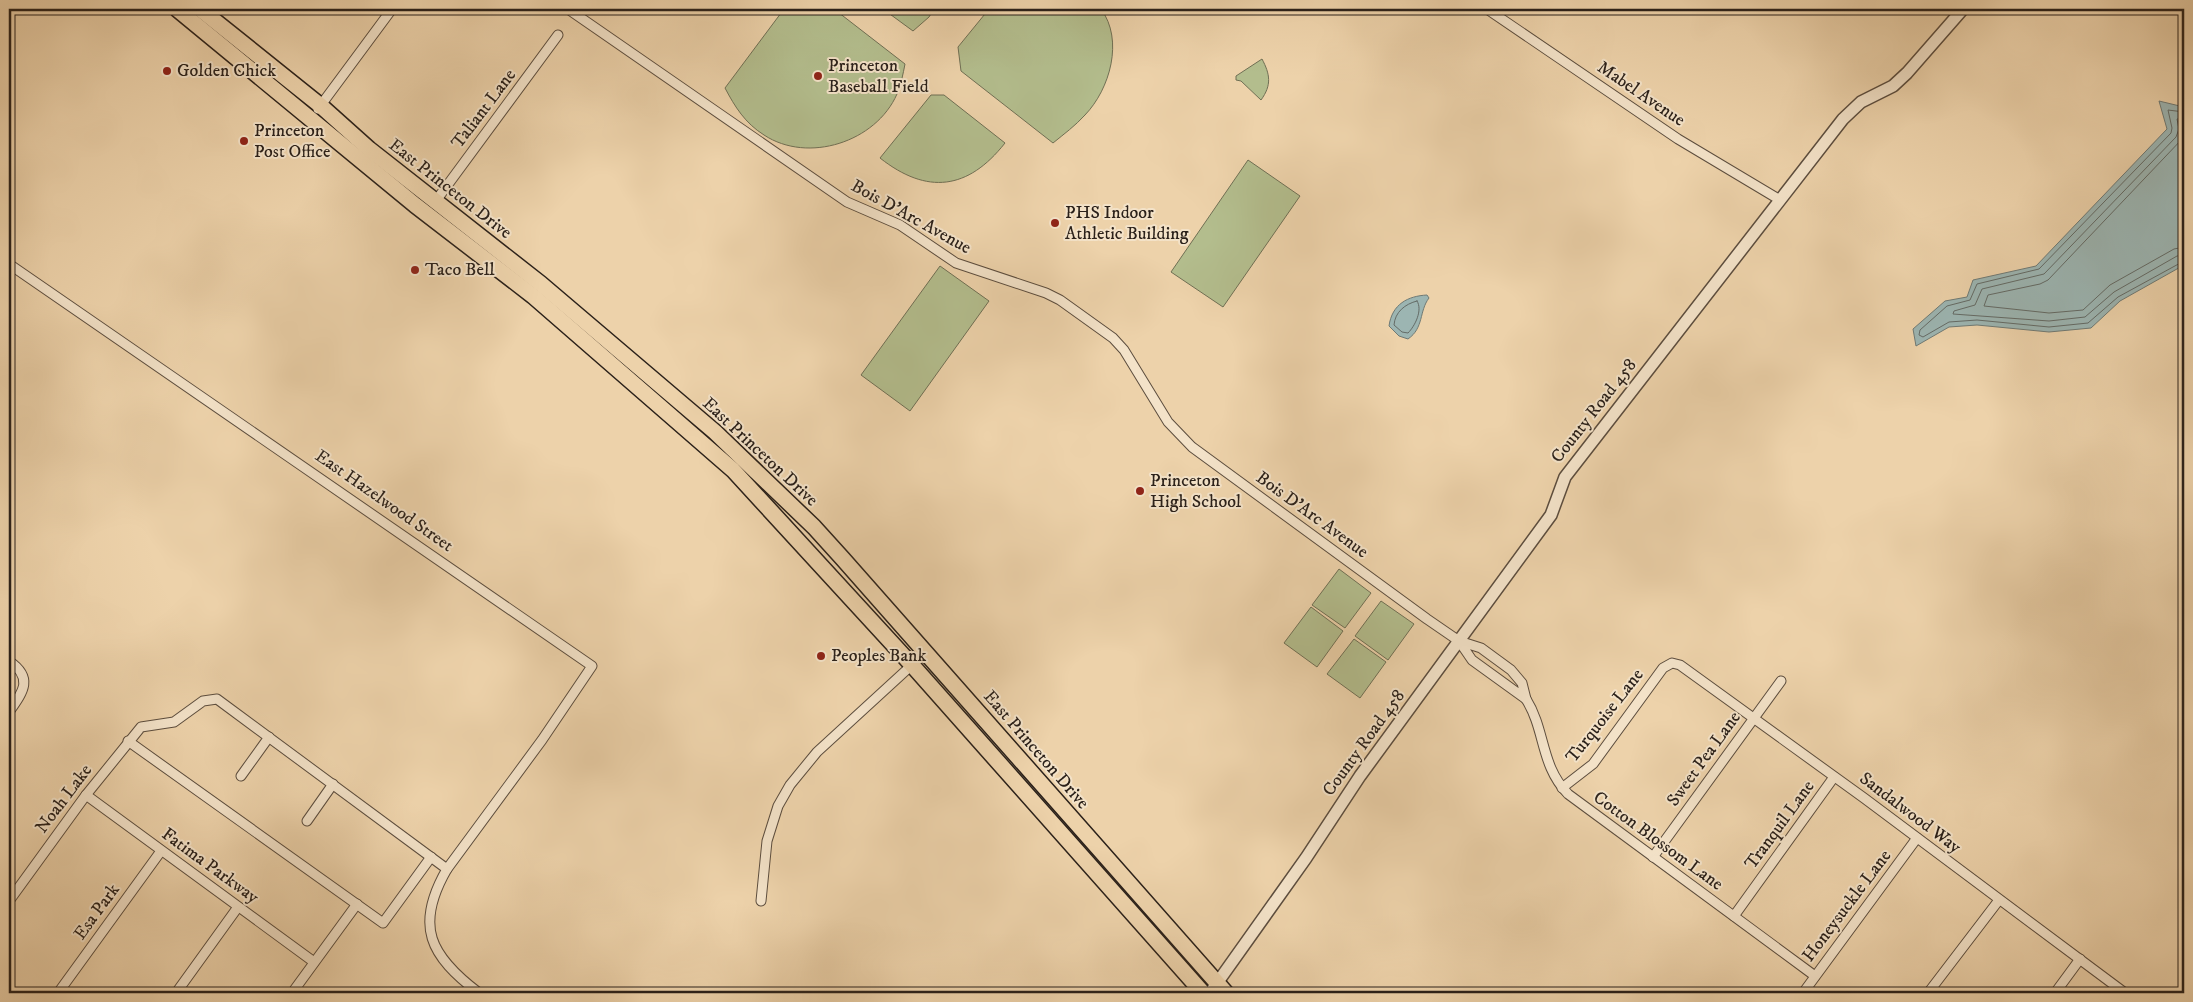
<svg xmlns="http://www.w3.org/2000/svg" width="2193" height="1002" font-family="'IM FELL DW Pica',serif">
<rect width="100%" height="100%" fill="#edd2aa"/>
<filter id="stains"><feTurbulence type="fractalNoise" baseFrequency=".004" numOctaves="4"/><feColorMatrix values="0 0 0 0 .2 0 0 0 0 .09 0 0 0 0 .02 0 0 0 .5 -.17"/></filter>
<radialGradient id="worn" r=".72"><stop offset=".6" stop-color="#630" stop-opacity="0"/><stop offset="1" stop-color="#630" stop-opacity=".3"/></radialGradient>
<g fill="#b3bd8d" stroke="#6f6f54">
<path d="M784,9H834L905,64C903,74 901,85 897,94C876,142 808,164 764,135C745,123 735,107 725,88Z"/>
<path d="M883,9H934L929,17L913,31Z"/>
<path d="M989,9H1101C1124,40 1110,89 1085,115C1075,126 1064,134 1053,143L961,71L958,47Z"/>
<path d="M1262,59C1270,74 1272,85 1261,100L1241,81L1236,80V76Z"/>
<path d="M931,95H944L1005,143C968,190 927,195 880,158Z"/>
<path d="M1248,160L1300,196L1223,307L1171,272Z"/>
<path d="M940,266L989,301L910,411L861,375Z"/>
<path d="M1339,569L1371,593L1345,628L1312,605Z"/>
<path d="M1381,601L1414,624L1388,660L1355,636Z"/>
<path d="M1311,607L1343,631L1317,667L1284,643Z"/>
<path d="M1354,639L1386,662L1360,698L1327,674Z"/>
</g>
<g fill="#9cb5b2" stroke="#6f7a75">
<path d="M2159,101L2184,107V265L2120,301L2091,328L2049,332L1977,325L1949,327L1916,346L1913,329L1945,301L1967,297L1973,280L2036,266L2167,129Z"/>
<path d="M1427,295L1429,298C1419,311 1424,328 1408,339L1399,336L1389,326C1392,304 1408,296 1427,295Z"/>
</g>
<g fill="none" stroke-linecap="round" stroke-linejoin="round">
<g stroke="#646b66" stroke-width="1">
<path d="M2184,112L2168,110L2172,128L2171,133L2039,269L1977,284L1970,300L1947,306L1920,330L1919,335L1923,337L1949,322L1977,320L2049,327L2088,323L2118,297L2184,261"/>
<path d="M2184,118L2177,119L2179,129L2176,137L2044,274L1982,289L1975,305L1954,311L1953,314L2049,321L2085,317L2114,292L2177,256L2184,255"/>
<path d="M2184,137L2048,280L2040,284L1988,295L1984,306L2049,313L2083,310L2110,285L2174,249L2184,247"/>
<path d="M1417,301C1423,310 1415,326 1408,333L1402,332L1394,325C1395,312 1405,304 1417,301Z"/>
</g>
<defs>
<g id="minor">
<path d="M568,9L847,202L900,225L956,263L1046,293L1060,300L1113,338L1124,350L1168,422L1192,447L1427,619L1459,641L1481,648L1511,670L1522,683L1526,699L1472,660L1459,641"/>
<path d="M1487,9L1678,139L1780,200"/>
<path d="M318,109L392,9"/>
<path d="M435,202L558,35"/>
<path d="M9,264L592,666L542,740L447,869C414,926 430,956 479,993"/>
<path d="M9,661C34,678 23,692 9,712"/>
<path d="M1526,699C1546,731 1540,765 1568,794L1815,976"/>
<path d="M128,741L383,923L431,857"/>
<path d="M241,776L269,737"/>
<path d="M1562,788L1593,764L1663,668L1672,663L1680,665L1864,798L2125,993"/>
<path d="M86,795L314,962"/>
<path d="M307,821L333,784"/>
<path d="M1653,857L1781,681"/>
<path d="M9,901L86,795L141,727L174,722L203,701L217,699L447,869"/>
<path d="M761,901L767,841L778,806L790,785L817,752L925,653"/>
<path d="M1734,916L1834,777"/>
<path d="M58,993L161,851"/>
<path d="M176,993L238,907"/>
<path d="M292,993L357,904"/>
<path d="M1803,993L1917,838"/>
<path d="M1928,993L1999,900"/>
<path d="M2055,993L2080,959"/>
</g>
<path id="tertiary" d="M1210,993L1306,858L1360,776L1551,515L1565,477L1843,119L1861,102L1893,86L1907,73L1963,9"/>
<g id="trunk">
<path d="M177,9L415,205L533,296L733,470L912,665L1203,993"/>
<path d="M200,9L321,106L369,149L541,284L715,432L814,527L843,559L1226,993"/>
</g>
</defs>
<use href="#minor" stroke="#5c4d3e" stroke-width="11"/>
<use href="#tertiary" stroke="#5c4d3e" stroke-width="14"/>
<use href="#trunk" stroke="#2b211a" stroke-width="18"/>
<use href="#minor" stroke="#f3e2c8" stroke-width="9"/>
<use href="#tertiary" stroke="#f3e2c8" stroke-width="11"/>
<use href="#trunk" stroke="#edd2aa" stroke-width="15"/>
</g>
<g fill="#8f2418" stroke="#f3e2c8" stroke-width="2">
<circle cx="167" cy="71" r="5"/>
<circle cx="818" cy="76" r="5"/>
<circle cx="244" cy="141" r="5"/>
<circle cx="1055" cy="223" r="5"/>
<circle cx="415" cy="270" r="5"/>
<circle cx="1140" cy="491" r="5"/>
<circle cx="821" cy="656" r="5"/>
</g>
<g text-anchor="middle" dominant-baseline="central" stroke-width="4" stroke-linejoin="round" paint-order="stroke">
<g font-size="18" fill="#2b211a" stroke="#f3e2c8" text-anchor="start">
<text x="828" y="66">Princeton<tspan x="828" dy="21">Baseball Field</tspan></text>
<text x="177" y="71">Golden Chick</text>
<text x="254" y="131">Princeton<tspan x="254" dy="21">Post Office</tspan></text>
<text x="1065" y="213">PHS Indoor<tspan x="1065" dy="21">Athletic Building</tspan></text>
<text x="425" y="270">Taco Bell</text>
<text x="1150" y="481">Princeton<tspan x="1150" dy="21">High School</tspan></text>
<text x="831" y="656">Peoples Bank</text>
</g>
<g font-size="18" fill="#2b211a" stroke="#f3e2c8">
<text transform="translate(1641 94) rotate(34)">Mabel Avenue</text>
<text transform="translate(484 109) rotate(-53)">Taliant Lane</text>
<text transform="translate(450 189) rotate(38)">East Princeton Drive</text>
<text transform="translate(911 217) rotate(29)">Bois D'Arc Avenue</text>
<text transform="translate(1594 411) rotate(-52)">County Road 458</text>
<text transform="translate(760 452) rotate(43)">East Princeton Drive</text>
<text transform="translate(384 501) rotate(35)">East Hazelwood Street</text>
<text transform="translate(1312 515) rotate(36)">Bois D'Arc Avenue</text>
<text transform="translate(1605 716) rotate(-52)">Turquoise Lane</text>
<text transform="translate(1364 743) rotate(-54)">County Road 458</text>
<text transform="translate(1036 750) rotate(49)">East Princeton Drive</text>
<text transform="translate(1704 759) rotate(-54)">Sweet Pea Lane</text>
<text transform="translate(64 799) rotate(-53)">Noah Lake</text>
<text transform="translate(1910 813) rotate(37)">Sandalwood Way</text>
<text transform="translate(1780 825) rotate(-54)">Tranquil Lane</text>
<text transform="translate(1658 841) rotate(36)">Cotton Blossom Lane</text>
<text transform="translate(210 866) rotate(36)">Fatima Parkway</text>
<text transform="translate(1847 906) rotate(-53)">Honeysuckle Lane</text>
<text transform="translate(97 912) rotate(-54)">Esa Park</text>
</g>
</g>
<rect width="2193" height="1002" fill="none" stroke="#edd2aa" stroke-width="30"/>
<rect x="10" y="10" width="2173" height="982" fill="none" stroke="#2b211a" stroke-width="2.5"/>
<rect x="15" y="15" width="2163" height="972" fill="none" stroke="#2b211a"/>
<rect width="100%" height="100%" filter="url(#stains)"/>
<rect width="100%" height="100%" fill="url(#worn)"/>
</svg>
